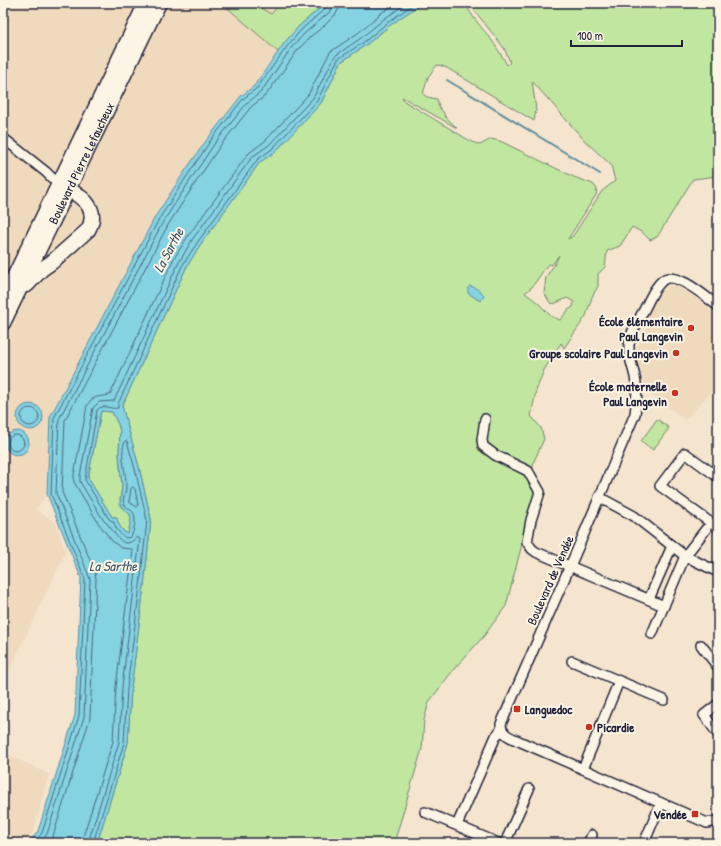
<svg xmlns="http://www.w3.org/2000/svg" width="721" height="846" font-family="'Patrick Hand',sans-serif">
<rect width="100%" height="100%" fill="#f5e5ce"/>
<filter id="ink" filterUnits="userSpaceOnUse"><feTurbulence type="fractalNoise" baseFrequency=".025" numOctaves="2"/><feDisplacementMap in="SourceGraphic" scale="8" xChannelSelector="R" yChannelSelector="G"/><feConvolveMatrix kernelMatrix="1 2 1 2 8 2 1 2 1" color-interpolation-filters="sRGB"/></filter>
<g filter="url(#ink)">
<g fill="#f0dabe">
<path d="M3,3H222L278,52L254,86L241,96L208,138L155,217L50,417L47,494L36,510L56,522L66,552L3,684Z"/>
<path d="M252,3H281L271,14Z"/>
<path d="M669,286H678L683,288L718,315V385L685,420L647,392L634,354V352L640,342L638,339L650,324L646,316L658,294Z"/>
<path d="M3,752L49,774L34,830L26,843H3Z"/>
</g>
<g fill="#c1e6a0" stroke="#72846e" fill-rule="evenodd">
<path d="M222,3H252L271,14L281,3H326L300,25L278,52Z"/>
<path d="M422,3H466C471,17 481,26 490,38C496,46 502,56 507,65L510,62L504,48L474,10L472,3H718V176L693,179L657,237L650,240L643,233L632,227L620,246L607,251L605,267L598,274V286L592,297L586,316L564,348L561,343L544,370L536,391L531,416L541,428L544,439L534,461L532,472L539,485L522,544L506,606L484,636L454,669L429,702L424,720L422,749L394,843H97L128,743L131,688L144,586L151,519L139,467L122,406L186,268L200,245L260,162L275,152L321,103L341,62L366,45L389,26ZM437,65L442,66L447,68L534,121L536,110L532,81L585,141L611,165L615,181L602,191L573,236L568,239L596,195L597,189L593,184L574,177L500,141L491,139L480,145L472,142L404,101L402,97L457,128L444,115V113L439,107L437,99L427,97L423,94L428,77ZM559,255L556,262L546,277L544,293L551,304L556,303L567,298L574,302L573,307L568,310L560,320L551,316L537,302L525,293L532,287L548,264L552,265Z"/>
<path d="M101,411L112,412L118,424L120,431L119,454L122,487L120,500L121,507L130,514L131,520L128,534C121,530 118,524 116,517H112L88,478Z"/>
<path d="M657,419L669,428L653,450L641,441Z"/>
</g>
<g fill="#84d2e2" stroke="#5d8c9f" fill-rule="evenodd">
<path d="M326,3H422L389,26L366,45L341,62L321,103L275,152L260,162L200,245L186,268L122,406L139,467L151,519L144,586L131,688L128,743L97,843H29L38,831L75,715L81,578L47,494L50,417L155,217L183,174L208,138L241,96L254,86L285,42L300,25ZM101,411L112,412L118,424L120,431L119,454L122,487L120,504L123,509L130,514L131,520L128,534C121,531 118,524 117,517H112L88,478Z"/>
<path d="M470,286C476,288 482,291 484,296L480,301L468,293V288Z"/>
<circle cx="30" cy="417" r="13"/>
<circle cx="17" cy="443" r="12"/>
</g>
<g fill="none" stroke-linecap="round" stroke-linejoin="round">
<g stroke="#49687e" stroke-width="1">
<circle cx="30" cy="417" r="9"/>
<circle cx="16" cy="443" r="8"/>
<path d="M133,487L135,489L138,505L137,507L129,502L131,489Z"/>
<path d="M34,843L42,833L79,716L85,579L51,494L54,418L159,219L187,176L211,140L243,99L257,88L289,44L303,28L327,7L329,3"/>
<path d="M40,843L47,834L84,717L90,579L56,493L59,419L163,222L191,179L215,143L247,103L261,92L292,47L306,32L331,11L334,3"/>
<path d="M48,843L53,836L90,718L96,579L95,572L62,492L65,420L168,225L196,182L220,146L251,107L266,95L297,51L311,36L323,27L336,14L339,8L340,3"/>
<path d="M82,843L83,837L113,741L116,687L133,550L131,549L121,548L112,541L99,524L74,482V475L87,406C92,395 100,397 110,395L173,260L188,236L248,154L265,141L308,95L330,52L358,33L380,14L396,3"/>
<path d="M88,843L119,742L122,687L140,539L137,537C123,552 117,535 109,526C108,524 106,523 104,521L80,482V476L93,408L99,402L114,401L178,264L192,240L252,157L269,145L313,98L335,56L361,38L384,19L407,3"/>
<path d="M93,843L124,743L127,688L140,586L147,520L135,469L127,441H125C119,455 127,473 126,488C126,493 122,499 124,504C126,508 131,509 133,512C137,518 134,531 131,537L126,538C120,535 115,528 114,522L109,519L85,480L97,410C103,403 111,410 118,408V404L182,266L197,243L257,160L272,149L317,101L338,59L364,42L387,23L415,3"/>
</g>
<path stroke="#5d8c9f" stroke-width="2" d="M447,80L600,174"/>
<defs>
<g id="street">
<path d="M3,138L46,172L59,185"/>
<path d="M718,306C707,298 676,270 663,280C654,287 650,299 645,308C639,320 630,332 629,345C628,356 633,367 635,377C638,390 637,401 635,414L577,550L501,724C501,735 512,738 521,742L707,823L718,821"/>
<path d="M485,419L482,440L483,446L495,455L528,471L540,492L531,520L527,542L532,549L536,552L664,606"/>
<path d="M718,477L685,453L660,486L718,528"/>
<path d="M599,497L634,516L685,556L718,572"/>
<path d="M649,599L672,546"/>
<path d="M652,634L685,556L706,529"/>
<path d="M701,645L718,667"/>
<path d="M572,661L664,700"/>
<path d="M718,704L704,715L718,734"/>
<path d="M583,769L619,681"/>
<path d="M425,812L498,843"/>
<path d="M457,825L496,736L501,730"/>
<path d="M505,843L529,789"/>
<path d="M588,843L592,835"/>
<path d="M644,843L661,803"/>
</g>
<g id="primary">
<path d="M27,285L42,269L52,262L88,230C101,207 79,194 61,186"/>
<path d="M3,300L146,3"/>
<path id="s1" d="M3,323L159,3"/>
</g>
</defs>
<use href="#street" stroke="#22223b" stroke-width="12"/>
<use href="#primary" stroke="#22223b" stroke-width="17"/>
<use href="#street" stroke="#fcf5e5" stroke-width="9"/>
<use href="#primary" stroke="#fcf5e5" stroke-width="14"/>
</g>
</g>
<g fill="#c8321e" stroke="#fcf5e5" stroke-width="1.5">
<circle cx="691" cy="328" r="4"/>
<circle cx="676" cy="353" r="4"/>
<circle cx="675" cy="393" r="4"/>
<rect x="513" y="705" width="8" height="8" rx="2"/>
<circle cx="589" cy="727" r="4"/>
<rect x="691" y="810" width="8" height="8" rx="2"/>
</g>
<g text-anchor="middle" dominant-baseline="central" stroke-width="4" stroke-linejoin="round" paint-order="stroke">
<g font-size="13" fill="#22223b" stroke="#fcf5e5">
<text stroke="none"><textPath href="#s1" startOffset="178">Boulevard Pierre Lefaucheux</textPath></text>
<text transform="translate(550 580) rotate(-66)">Boulevard de Vendée</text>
</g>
<g font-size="13" font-weight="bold" fill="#22223b" stroke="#fcf5e5" text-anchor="end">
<text x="683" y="321">École élémentaire<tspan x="683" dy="15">Paul Langevin</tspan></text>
<text x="668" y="353">Groupe scolaire Paul Langevin</text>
<text x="667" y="386">École maternelle<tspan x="667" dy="15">Paul Langevin</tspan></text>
<text x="525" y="709" text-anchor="start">Languedoc</text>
<text x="597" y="727" text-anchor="start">Picardie</text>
<text x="687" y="814">Vendée</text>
</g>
<g font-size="14" font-style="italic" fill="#3f576d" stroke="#fcf5e5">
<text transform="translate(168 250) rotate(-62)">La Sarthe</text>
<text x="113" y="565">La Sarthe</text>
</g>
</g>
<rect width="721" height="846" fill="none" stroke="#fcf5e5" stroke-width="16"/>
<rect x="8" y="8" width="705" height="830" fill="none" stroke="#22223b" stroke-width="1.5" filter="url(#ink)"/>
<path d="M571 40v6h111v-6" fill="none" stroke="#22223b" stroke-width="2"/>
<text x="577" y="40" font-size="12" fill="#22223b" stroke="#fcf5e5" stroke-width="3" paint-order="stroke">100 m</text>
</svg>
